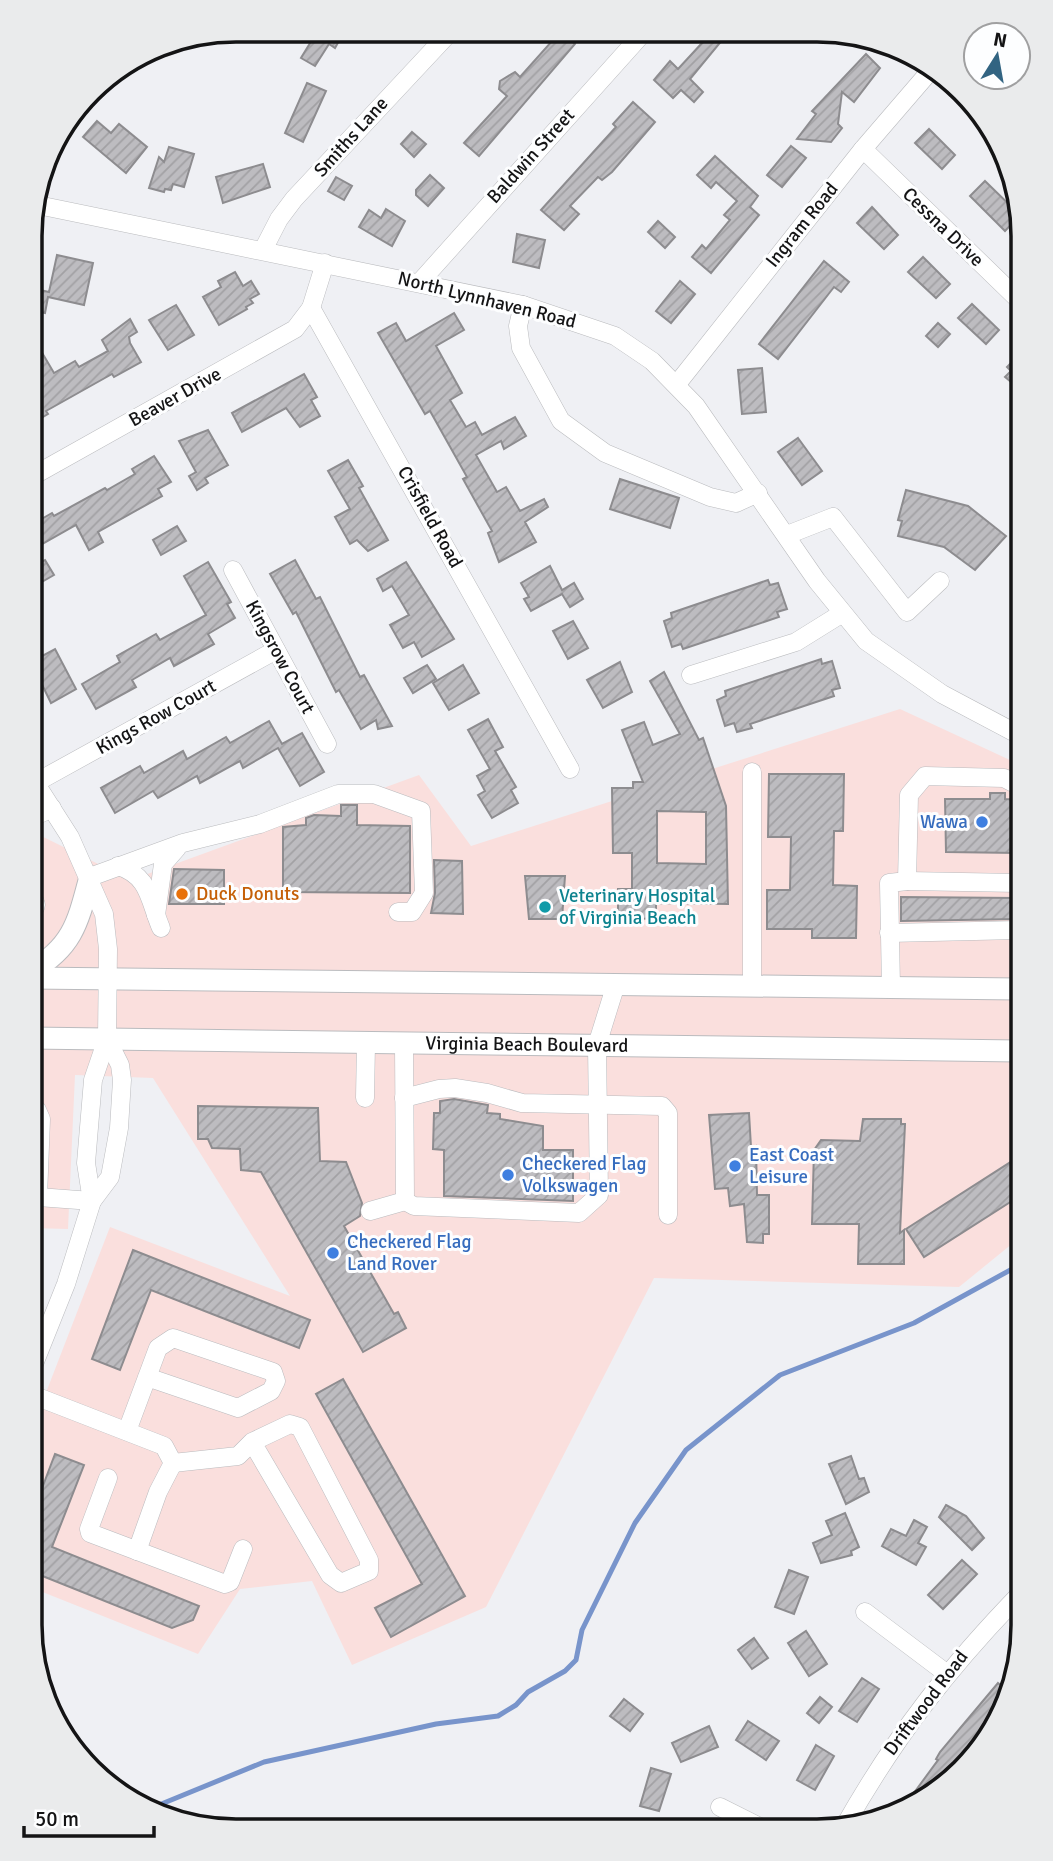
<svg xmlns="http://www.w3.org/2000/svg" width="1053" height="1861" font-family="Signika,sans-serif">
<defs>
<pattern id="building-hatch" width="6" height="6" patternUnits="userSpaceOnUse" patternTransform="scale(1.75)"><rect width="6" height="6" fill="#bdbcc0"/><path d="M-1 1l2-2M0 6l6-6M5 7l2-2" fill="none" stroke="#a2a1a4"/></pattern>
</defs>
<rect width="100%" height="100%" fill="#eff0f4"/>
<path fill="#fadfdd" d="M900,709L1023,766V1235L959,1287L654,1278L486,1607L352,1665L312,1581L240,1589L198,1654L30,1587V1434L110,1227L290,1296L153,1078L75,1075L68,1229L30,1228L31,831L131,880L419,775L471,846Z"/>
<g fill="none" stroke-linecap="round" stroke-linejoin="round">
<path stroke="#7894cb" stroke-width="5" d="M154,1807L264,1762L436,1724L498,1716L516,1705L528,1692L565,1671L576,1660L582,1630L635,1523L686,1450L780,1375L914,1323L1023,1263"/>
</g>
<g fill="url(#building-hatch)" stroke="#8d8c8f" stroke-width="2" fill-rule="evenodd">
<path d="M306,30H345L335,48L329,44L315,66L301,58L315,35Z"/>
<path d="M560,32L575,44L479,156L464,143L507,96L499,89L500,81L515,72L520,77Z"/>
<path d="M690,33H728L690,79L703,92L694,102L681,90L673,98L654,80L670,61L678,69L702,43Z"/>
<path d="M866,54L880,68L854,102L842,92L838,124L842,128L831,142L797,139L816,114L812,111Z"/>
<path d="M307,83L326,91L303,142L285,133Z"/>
<path d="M633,102L655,122L612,172L602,180L598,177L570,206L579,214L564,230L541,210L616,127L613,124Z"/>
<path d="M97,121L111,133L119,124L147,147L126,173L83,137Z"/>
<path d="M929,129L955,155L942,169L915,143Z"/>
<path d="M412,132L426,144L414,157L401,144Z"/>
<path d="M791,146L806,158L782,187L767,175Z"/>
<path d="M169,147L194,154L184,187L173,184L171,190L165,189L164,192L149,188L159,157L164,162Z"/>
<path d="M715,156L758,196L750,207L759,215L711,273L692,257L702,245L706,249L730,220L724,215L737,201L716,182L711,188L697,175Z"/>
<path d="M263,164L270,187L223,203L216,177Z"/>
<path d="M430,175L444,188L428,206L416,195V190Z"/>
<path d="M336,177L352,186L344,200L328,191Z"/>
<path d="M985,181L1020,215L1005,231L970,196Z"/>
<path d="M872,207L898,235L884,249L857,223Z"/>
<path d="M386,209L405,221L392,246L359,227L369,210L381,218Z"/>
<path d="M658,221L675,237L665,248L648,232Z"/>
<path d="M517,234L545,240L539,268L513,262Z"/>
<path d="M57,255L93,263L84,305L48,297L45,313L31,310V288L49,292Z"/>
<path d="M923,257L950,284L936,298L908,272Z"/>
<path d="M824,261L849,282L841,292L834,287L778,359L759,344Z"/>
<path d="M235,272L243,286L251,281L259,294L250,299L253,303L246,307L247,309L219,325L203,297L221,287L218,281Z"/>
<path d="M680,281L695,294L671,323L656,311Z"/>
<path d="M972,304L999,330L986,344L958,318Z"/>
<path d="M176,305L194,335L168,350L149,320Z"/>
<path d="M454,313L464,330L436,346L462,393L450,400L466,427L475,422L482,435L515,417L526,436L504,449L501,441L476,455L497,492L506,487L520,511L544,499L548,507L525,522L536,542L499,562L488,533L492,531L463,479L467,477L430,411L425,414L378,333L396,323L406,341Z"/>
<path d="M130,319L137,332L129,337L130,343L141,362L114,377L112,374L46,411L48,414L31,424V334L54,373L75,361L79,367L108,351L102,340Z"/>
<path d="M938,323L950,334L938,347L926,336Z"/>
<path d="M1023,351V383L1017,387L1005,377L1011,371L1007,367Z"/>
<path d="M762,368L766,412L742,414L738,370Z"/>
<path d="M304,374L317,397L311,400L320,416L300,427L286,408L242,432L232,413Z"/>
<path d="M208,430L228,465L205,478L208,483L197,490L189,476L196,472L179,441Z"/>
<path d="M798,438L822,471L802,485L778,452Z"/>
<path d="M154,456L171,482L158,489L162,496L98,532L103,542L89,550L76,525L35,548L31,540V525L52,513L54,516L105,488L107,490L135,474L132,469Z"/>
<path d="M348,460L363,486L359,488L388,540L368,551L357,540L350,544L335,517L350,509L328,471Z"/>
<path d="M620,479L679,498L670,528L610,509Z"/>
<path d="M906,490L968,506L1006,536L975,570L944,547L898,536L902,521L898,520Z"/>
<path d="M177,526L186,541L161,555L153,540Z"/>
<path d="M45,560L54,575L38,584L31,568Z"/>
<path d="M295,560L316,599L320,597L360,677L364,675L392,726L378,729L376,720L361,729L339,690L336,692L296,612L293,614L270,574Z"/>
<path d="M208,562L231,602L227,604L235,618L208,634L214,644L174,666L170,658L132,680L136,687L96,709L82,684L120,662L117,656L156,634L160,640L206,615L184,576Z"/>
<path d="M406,562L454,639L422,657L414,642L403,648L390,625L409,615L392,586L383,591L377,579Z"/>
<path d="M550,566L562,590L574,583L583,599L570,607L562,594L531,611L524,599L529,597L521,583Z"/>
<path d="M768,580L770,585L778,583L787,609L777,612L779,617L683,649L681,644L672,647L664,621L672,618L671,613Z"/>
<path d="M573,621L588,648L568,659L553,631Z"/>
<path d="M55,649L76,689L51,703L31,662Z"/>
<path d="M821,659L822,664L832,661L840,688L832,690L834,696L750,724L752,728L737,732L734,723L725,726L717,700L726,696L725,691Z"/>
<path d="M620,662L632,692L603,708L587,680Z"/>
<path d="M427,665L436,679L413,693L404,678Z"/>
<path d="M463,665L479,693L449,710L433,683Z"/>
<path d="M664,672L699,740L703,738L726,806L728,904L656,903V919L618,918V889H632V853H613L612,788H633V782H643L622,730L644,722L653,745L680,734L650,681ZM657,811L706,812V864L657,863Z"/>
<path d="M488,719L503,747L495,751L516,787L511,790L518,803L492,818L478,795L485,791L477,776L490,769L468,730Z"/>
<path d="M269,721L282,744L302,733L324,772L300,786L278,748L243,768L240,761L200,783L197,776L158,798L153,791L115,813L101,788L140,766L144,773L183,751L187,759L226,737L230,743Z"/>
<path d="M769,774H844L843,831H834L833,885L857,886L856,938H812V929H767V890H790L791,837H768Z"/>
<path d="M990,793H1005V799L1020,800L1017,853L946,852L945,799H990Z"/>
<path d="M341,805H357V825L410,826V893L283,892V827L306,825V818L314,815L341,816Z"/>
<path d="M434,860L462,861L463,914L431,913L435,893Z"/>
<path d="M174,869L224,870V904H169Z"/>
<path d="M525,876H565L562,919H529Z"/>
<path d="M901,897L1023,898V919L901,921Z"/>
<path d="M454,1099L488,1105L487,1113L500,1114V1119L543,1126V1150H573V1201L444,1196V1150L433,1149L434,1113H440V1101Z"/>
<path d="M198,1106L318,1108L320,1161L346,1162L362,1203L360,1216L344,1226L394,1314L398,1312L406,1328L363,1352L261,1172L241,1170L240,1149L212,1148L208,1139H198Z"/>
<path d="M749,1113L751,1147L756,1146L757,1195H769V1234H763V1243L747,1242L744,1204L730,1206L728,1188L715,1189L709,1115Z"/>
<path d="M863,1119H901V1124H905L900,1233L904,1230V1264H858L859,1224H812L814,1150L821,1140L860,1141Z"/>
<path d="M1023,1154V1194L924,1257L906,1229Z"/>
<path d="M133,1250L310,1320L299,1348L151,1290L120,1370L92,1359Z"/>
<path d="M343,1379L465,1596L391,1637L375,1608L422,1584L316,1394Z"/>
<path d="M55,1454L84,1465L52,1547L199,1606L193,1620L172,1628L30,1571V1520Z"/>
<path d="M851,1456L859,1479L864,1478L869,1492L846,1504L829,1464Z"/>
<path d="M946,1505L966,1516L984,1538L972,1550L939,1517Z"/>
<path d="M845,1513L859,1547L851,1551L852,1555L821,1563L813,1543L832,1535L826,1521Z"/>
<path d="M914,1520L927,1527L918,1543L926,1547L916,1565L882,1546L891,1529L906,1536Z"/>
<path d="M962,1560L977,1574L943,1609L928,1595Z"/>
<path d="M789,1570L808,1577L794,1614L775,1607Z"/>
<path d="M806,1631L827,1664L809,1676L788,1643Z"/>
<path d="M754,1638L768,1658L752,1669L738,1650Z"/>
<path d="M862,1678L879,1689L857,1722L839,1711Z"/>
<path d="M998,1683L1010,1693L1009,1699L951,1772L913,1799L911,1797L938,1760L936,1759L940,1752Z"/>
<path d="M820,1697L832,1707L819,1723L807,1713Z"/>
<path d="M624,1699L643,1714L630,1731L610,1716Z"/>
<path d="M748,1721L779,1741L766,1760L736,1740Z"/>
<path d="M709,1726L718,1747L681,1762L672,1743Z"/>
<path d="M816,1745L834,1756L815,1790L797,1780Z"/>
<path d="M651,1768L671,1774L659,1811L640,1806Z"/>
</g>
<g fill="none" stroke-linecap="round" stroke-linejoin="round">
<defs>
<g id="minor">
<path d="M863,149L1023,304"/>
<path d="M33,204L523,305L615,336L652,361L696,406L817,581L866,641L942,694L1023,737"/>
<path d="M263,250L279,219L294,199L451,31"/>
<path d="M420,282L644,32"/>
<path d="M523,305L518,326L521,348L561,421L605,453L710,497L736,503L758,493"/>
<path d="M311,308L570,769"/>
<path d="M677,384L863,149L931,70"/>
<path d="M31,477L295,329L311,308L325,263"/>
<path d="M787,535L833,517L907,612L940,581"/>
<path d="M233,570L327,744"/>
<path d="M691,675L796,642L841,614"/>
<path d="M752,772V985"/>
<path d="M35,783L276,650"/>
<path d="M31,818L52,808"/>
<path d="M118,866C150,876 149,900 161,928"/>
<path d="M90,877L183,843L260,824L338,794H374L421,811L424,893L412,912H398"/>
<path d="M907,881L1023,883"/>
<path d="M156,915L163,864L177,848"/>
<path d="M31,916L36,905L31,891"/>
<path d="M889,933L1023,930"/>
<path d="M891,987L889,883L907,881L909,795L925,776L1004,778L1023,788"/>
<path d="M404,1044L405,1201L414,1206L579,1213L599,1195L597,1045L616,984"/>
<path d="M365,1098L366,1044"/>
<path d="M404,1098L439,1089L455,1088L487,1093L522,1103L662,1106L668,1113V1215"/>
<path d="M30,1108L37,1110L41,1119L38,1197L92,1201"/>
<path d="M92,1201L86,1163L93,1080L107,1039"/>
<path d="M370,1211L405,1201"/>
<path d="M30,1374L66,1284L92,1201L110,1177L119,1128L122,1080L120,1065L107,1039L108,949L104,914L70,837L31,776"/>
<path d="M30,1394L164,1446L173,1463"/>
<path d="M127,1431L158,1348L173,1338L273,1372L276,1381L271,1391L238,1408L147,1377"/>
<path d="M173,1463L238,1456L252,1442L290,1424L300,1427L369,1560V1571L341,1583L330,1575L252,1442"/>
<path d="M108,1478L89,1529L90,1533L225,1584L230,1582L243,1549"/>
<path d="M137,1551L158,1492L173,1463"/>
<path d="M865,1612L946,1673"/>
<path d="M720,1807L768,1831"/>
<path d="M844,1827C896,1735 950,1666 1023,1591"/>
</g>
<g id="major">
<path d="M31,971C73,947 78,922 90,877"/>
<path d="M31,978L1023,989"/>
<path id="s1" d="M30,1038L1023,1051"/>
</g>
</defs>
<use href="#minor" stroke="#babbbe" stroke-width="19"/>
<use href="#major" stroke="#babbbe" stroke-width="23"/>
<use href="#minor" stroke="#fff" stroke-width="18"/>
<use href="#major" stroke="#fff" stroke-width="21"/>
</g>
<g fill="#3f7fe0" stroke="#fdfeff" stroke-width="2.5">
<circle cx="982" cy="822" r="7"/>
<circle cx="735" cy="1166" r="7"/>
<circle cx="508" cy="1175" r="7"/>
<circle cx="333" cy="1253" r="7"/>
</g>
<circle fill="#e8710a" stroke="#fdfeff" stroke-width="2.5" cx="182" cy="894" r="7"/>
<circle fill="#0f9aa8" stroke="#fdfeff" stroke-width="2.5" cx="545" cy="907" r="7"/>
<g text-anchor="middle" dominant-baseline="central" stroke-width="6" stroke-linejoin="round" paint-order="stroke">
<g font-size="19" fill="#141415" stroke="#fdfeff">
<text transform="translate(351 137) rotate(-48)">Smiths Lane</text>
<text transform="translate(531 156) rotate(-48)">Baldwin Street</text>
<text transform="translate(802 225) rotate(-51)">Ingram Road</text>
<text transform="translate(943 227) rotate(44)">Cessna Drive</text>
<text transform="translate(487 300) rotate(14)">North Lynnhaven Road</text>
<text transform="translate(175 397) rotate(-29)">Beaver Drive</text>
<text transform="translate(430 517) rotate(61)">Crisfield Road</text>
<text transform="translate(280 657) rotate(62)">Kingsrow Court</text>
<text transform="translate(156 717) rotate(-29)">Kings Row Court</text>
<text stroke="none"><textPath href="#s1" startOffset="497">Virginia Beach Boulevard</textPath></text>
<text transform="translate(926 1703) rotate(-53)">Driftwood Road</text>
</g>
<g font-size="19" fill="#366cbe" stroke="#fdfeff" text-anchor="start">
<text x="968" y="822" text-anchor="end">Wawa</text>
<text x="749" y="1155">East Coast<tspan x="749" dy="22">Leisure</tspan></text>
<text x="522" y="1164">Checkered Flag<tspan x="522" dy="22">Volkswagen</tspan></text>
<text x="347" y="1242">Checkered Flag<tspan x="347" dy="22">Land Rover</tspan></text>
</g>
<g font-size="19" fill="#c56008" stroke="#fdfeff" text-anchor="start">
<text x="196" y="894">Duck Donuts</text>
</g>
<g font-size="19" fill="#0d838f" stroke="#fdfeff" text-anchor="start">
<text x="559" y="896">Veterinary Hospital<tspan x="559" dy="22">of Virginia Beach</tspan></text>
</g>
</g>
<path d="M0 0H1053V1861H0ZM236 42H817A194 194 0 0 1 1011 236V1625A194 194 0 0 1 817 1819H236A194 194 0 0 1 42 1625V236A194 194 0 0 1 236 42Z" fill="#eaebec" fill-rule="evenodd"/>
<path fill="none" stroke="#141415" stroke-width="3.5" d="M236 42H817A194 194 0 0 1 1011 236V1625A194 194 0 0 1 817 1819H236A194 194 0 0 1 42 1625V236A194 194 0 0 1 236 42Z"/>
<g transform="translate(997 56) rotate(11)"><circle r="33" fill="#fdfeff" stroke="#a0a0a1" stroke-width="2"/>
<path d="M0-5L12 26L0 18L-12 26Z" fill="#326482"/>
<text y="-10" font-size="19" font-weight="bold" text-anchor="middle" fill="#141415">N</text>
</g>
<path d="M24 1826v10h130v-10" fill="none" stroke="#141415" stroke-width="3.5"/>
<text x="35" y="1826" font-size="21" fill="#141415" stroke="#fdfeff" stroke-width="5" paint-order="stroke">50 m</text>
</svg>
